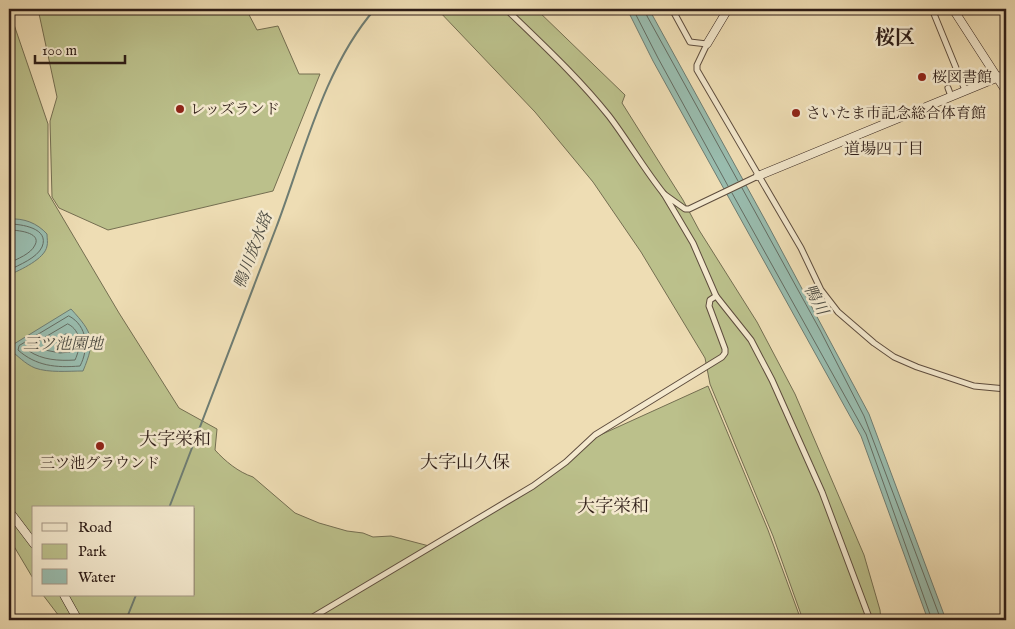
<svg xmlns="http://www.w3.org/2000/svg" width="1015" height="629" font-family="'IM FELL English','Noto Serif JP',serif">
<rect width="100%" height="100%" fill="#eeddb4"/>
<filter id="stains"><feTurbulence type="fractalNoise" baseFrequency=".004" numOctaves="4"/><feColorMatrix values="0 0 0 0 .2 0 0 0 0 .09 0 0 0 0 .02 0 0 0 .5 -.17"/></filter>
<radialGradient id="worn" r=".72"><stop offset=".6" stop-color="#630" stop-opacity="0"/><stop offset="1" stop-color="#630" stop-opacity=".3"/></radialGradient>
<g fill="#bbc08b" stroke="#746e51">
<path d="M38,9H246L257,30L278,26L299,74H320L273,191L108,230L59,208L52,197L50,121L57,97Z"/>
<path d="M437,9H536L625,95L622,103L683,200L699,230L757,322L795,394L864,555L880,610L881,620H803L773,536L710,384L705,358L641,252L593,182L535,112Z"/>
<path d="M9,10L48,124V193L119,313L179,408L217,429L215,450C225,461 238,472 253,477L295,513L319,523L347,531L363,533L373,537L391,536L433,547L550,477L598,436L708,386L768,530L801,620H62L43,595H194V508H34V580L9,538Z"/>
</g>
<g fill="#99bcae" stroke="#6e7c72">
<path d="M627,9H649L769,227L869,414L946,620H928L861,436L653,61Z"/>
<path d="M9,219C24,218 37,223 47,234C47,238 48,243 47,246C45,259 20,270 9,275Z"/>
<path d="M71,309C93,333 96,340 83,371C68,371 49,373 35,368C25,364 17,355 9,349V347Z"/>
</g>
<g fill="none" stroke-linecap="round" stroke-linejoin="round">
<g stroke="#646c62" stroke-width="1">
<path d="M633,9L658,58L728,186"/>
<path d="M645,9L647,16L738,181"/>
<path d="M742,188L820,330L864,416L941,620"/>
<path d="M732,193L866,434L932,620"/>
<path d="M9,224C21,224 50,228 42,247C37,258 19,265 9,270"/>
<path d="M9,230C16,230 42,232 35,245C31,254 17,259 9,263"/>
<path d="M69,316C88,326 89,349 80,366C56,368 36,366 18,350L19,346Z"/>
<path d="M68,324C82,331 81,347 75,360C59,361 42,360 29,351V347Z"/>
<path d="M66,334H69L72,340L70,352L60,353L45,350V346Z"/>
</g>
<g stroke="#6e7c72" stroke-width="2">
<path d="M169,508C205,415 241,322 276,228C303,157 324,67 375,9"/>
<path d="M126,620L136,595"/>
</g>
<defs>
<g id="street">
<path d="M506,9C541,43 578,77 609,116C628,141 644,169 664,194"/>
<path d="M672,9L690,42L707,44L697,65V70L801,248L821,290L838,312L874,343L894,357L917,367L974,386L1006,389"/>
<path d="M932,9L965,90"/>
<path d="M948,88L951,96"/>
<path d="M716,296L751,340L772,380L822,492L870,620"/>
<path d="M308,620L533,486L566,462L595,435L722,357L725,353V349L709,306L710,300L716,296L693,243L664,194L685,209H689L758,176"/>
</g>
<g id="secondary">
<path d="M953,9L1006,91"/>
<path d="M707,44L728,9"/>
<path d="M758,176L1006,74"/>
<path d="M9,511L34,544"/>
<path d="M64,595L78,620"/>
</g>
</defs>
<use href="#street" stroke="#5e4d3e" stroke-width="7"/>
<use href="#secondary" stroke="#2e1d17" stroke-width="9"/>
<use href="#street" stroke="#f4e9ce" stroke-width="5"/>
<use href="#secondary" stroke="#f4e9ce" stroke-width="8"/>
</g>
<g fill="#8f2418" stroke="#f4e9ce" stroke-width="2">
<circle cx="922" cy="77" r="5"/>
<circle cx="180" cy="109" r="5"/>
<circle cx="796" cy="113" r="5"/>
<circle cx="100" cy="446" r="5"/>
</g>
<g text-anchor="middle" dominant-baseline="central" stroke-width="5" stroke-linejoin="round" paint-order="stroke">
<g font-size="15" fill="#2e1d17" stroke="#f4e9ce" text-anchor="start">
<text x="932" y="77">桜図書館</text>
<text x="190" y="109">レッズランド</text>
<text x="806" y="113">さいたま市記念総合体育館</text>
<text x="100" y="463" text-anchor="middle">三ツ池グラウンド</text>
</g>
<g font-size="16" fill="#2e1d17" stroke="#f4e9ce">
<text x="884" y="150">道場四丁目</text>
</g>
<g font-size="16" font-style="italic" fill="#4e4d44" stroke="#f4e9ce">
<text transform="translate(254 251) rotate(-69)">鴨川放水路</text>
<text transform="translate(815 300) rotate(62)">鴨川</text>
<text x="63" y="345">三ツ池園地</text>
</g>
<g font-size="18" fill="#2e1d17" stroke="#f4e9ce">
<text x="175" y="440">大字栄和</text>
<text x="465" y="463">大字山久保</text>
<text x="613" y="507">大字栄和</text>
</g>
<g font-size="20" font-weight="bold" fill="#2e1d17" stroke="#f4e9ce">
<text x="895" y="38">桜区</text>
</g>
</g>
<rect width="1015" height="629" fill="none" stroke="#eeddb4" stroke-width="30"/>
<rect x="10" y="10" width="995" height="609" fill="none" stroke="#2e1d17" stroke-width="2.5"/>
<rect x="15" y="15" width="985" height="599" fill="none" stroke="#2e1d17"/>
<rect x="32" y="506" width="162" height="90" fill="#f4e9ce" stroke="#a59785"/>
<rect x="42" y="523" width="25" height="8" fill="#f4e9ce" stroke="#a59785"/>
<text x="78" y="532" font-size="15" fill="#2e1d17">Road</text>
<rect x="42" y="544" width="25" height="15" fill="#bbc08b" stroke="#a59785"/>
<text x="78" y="556" font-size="15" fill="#2e1d17">Park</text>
<rect x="42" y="569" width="25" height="15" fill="#99bcae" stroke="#a59785"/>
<text x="78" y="582" font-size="15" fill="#2e1d17">Water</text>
<path d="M35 55v8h90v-8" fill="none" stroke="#2e1d17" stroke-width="2.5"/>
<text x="42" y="55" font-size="15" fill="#2e1d17" stroke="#f4e9ce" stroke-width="4" paint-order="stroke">100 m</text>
<rect width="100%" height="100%" filter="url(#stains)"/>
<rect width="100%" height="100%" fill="url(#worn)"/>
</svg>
